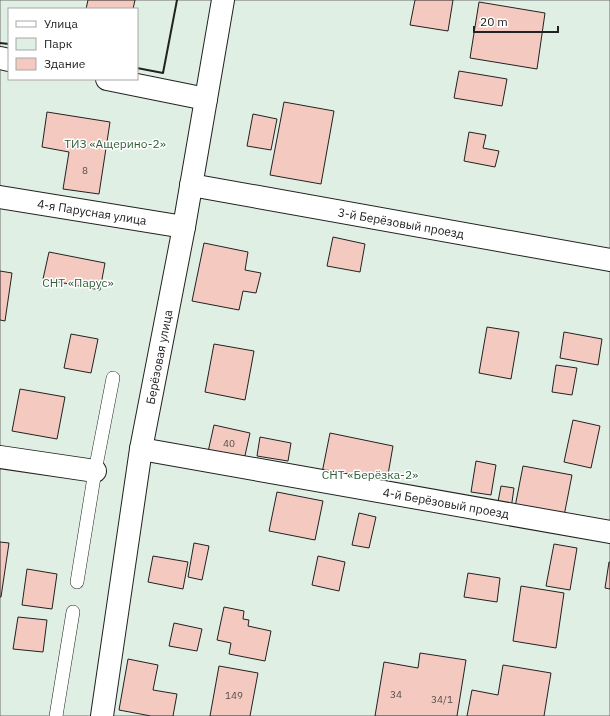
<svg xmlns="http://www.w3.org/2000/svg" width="610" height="716" font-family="'IBM Plex Sans',sans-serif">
<rect width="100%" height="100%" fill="#fff"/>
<path fill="#e0efe3" stroke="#6f6f6f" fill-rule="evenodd" d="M0,0H610V716H0ZM9,9H137V79H9Z"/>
<g fill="#f3c9c0" stroke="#222">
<path d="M88,0H135L133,9H86Z"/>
<path d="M415,0H453L448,31L410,25Z"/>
<path d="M479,2L545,13L537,69L470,58Z"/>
<path d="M459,71L507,79L502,106L454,98Z"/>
<path d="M284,102L334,111L321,184L270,175Z"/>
<path d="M47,112L110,122L99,194L63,189L69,152L42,147Z"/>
<path d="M253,114L277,119L271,150L247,146Z"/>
<path d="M469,132L486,135L483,148L499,151L495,167L464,161Z"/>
<path d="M333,237L365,244L360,272L327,266Z"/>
<path d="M204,243L248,252L245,270L261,273L256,293L243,291L239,310L192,301Z"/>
<path d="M49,252L105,263L100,290L43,279Z"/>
<path d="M0,271L12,273L5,321L0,320Z"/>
<path d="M487,327L519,332L511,379L479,373Z"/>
<path d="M564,332L602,339L598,365L560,358Z"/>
<path d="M71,334L98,339L91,373L64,368Z"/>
<path d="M214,344L254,351L245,400L205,392Z"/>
<path d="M556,365L577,368L572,395L552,392Z"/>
<path d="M20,389L65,397L57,439L12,431Z"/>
<path d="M573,420L600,426L591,468L564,462Z"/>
<path d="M214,425L250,433L244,460L208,452Z"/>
<path d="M330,433L393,446L386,486L322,473Z"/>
<path d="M260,437L291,443L288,461L257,456Z"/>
<path d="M476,461L496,465L491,495L471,492Z"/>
<path d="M523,466L572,475L564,516L515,507Z"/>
<path d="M501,486L514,488L511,509L497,507Z"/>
<path d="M277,492L323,501L315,540L269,531Z"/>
<path d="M359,513L376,517L369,548L352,545Z"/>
<path d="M0,542L9,543L1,597H0Z"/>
<path d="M194,543L209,546L202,580L188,577Z"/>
<path d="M554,544L577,548L570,590L546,586Z"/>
<path d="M153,556L188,562L183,589L148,582Z"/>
<path d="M318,556L345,562L339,591L312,585Z"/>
<path d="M609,562H610V589L605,588Z"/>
<path d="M27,569L57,574L52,609L22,605Z"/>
<path d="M468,573L500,578L497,602L464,597Z"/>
<path d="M521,586L564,593L556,648L513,641Z"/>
<path d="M224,607L244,611L243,619L249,620L248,626L271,631L265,661L229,654L231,643L217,640Z"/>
<path d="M18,617L47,620L43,652L13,649Z"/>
<path d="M174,623L202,629L197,651L169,646Z"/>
<path d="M420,653L466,660L457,716H375L384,662L418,668Z"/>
<path d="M128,659L158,665L153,690L177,694L173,716H151L119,710Z"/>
<path d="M503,665L551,673L544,716H467L472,690L498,695Z"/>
<path d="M219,666L258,673L250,716H210Z"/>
</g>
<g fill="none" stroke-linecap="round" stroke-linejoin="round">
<defs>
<g id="lane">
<path d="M77,582L95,471L113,378"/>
<path d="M56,716L73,612"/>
</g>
<g id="street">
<path d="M0,58L9,60"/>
<path d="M107,79L206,99"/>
<path d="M191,185L610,260"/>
<path d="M0,197L184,227"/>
<path d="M141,449L610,532"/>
<path d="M0,457L95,471"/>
<path d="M102,716L141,449L184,227L223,0"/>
</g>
</defs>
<use href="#lane" stroke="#222" stroke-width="14"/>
<use href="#street" stroke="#222" stroke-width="24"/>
<use href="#lane" stroke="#fff" stroke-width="13"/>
<use href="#street" stroke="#fff" stroke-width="22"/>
<g stroke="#222" stroke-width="2">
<path d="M0,43L9,44"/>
<path d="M137,68L163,73L177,0"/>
</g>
</g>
<g text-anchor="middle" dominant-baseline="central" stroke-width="3" stroke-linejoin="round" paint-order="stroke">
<g font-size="10" fill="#564c4a">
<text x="85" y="170">8</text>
<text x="229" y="443">40</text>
<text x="396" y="694">34</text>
<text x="234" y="695">149</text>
<text x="442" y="699">34/1</text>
</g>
<g font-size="12" fill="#2f5e38" stroke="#fff">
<text x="115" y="143">ТИЗ «Ащерино-2»</text>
<text x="78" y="282">СНТ «Парус»</text>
<text x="370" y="474">СНТ «Берёзка-2»</text>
</g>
<g font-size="12" fill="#222" stroke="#fff">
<text transform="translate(92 212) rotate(9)">4-я Парусная улица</text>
<text transform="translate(401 223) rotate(10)">3-й Берёзовый проезд</text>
<text transform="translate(159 357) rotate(-79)">Берёзовая улица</text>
<text transform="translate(446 503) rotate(10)">4-й Берёзовый проезд</text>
</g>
</g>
<rect x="8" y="8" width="130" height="72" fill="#ffffff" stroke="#a7a7a7"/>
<rect x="16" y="21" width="20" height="6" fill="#ffffff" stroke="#a7a7a7"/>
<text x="44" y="28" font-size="12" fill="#222222">Улица</text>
<rect x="16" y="38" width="20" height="12" fill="#e0efe3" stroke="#a7a7a7"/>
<text x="44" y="48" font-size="12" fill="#222222">Парк</text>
<rect x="16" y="58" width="20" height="12" fill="#f3c9c0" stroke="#a7a7a7"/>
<text x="44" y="68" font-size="12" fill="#222222">Здание</text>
<path d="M474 26v6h84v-6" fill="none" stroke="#222222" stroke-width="2"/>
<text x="480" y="26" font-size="12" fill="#222222" stroke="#ffffff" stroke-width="3" paint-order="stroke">20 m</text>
</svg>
